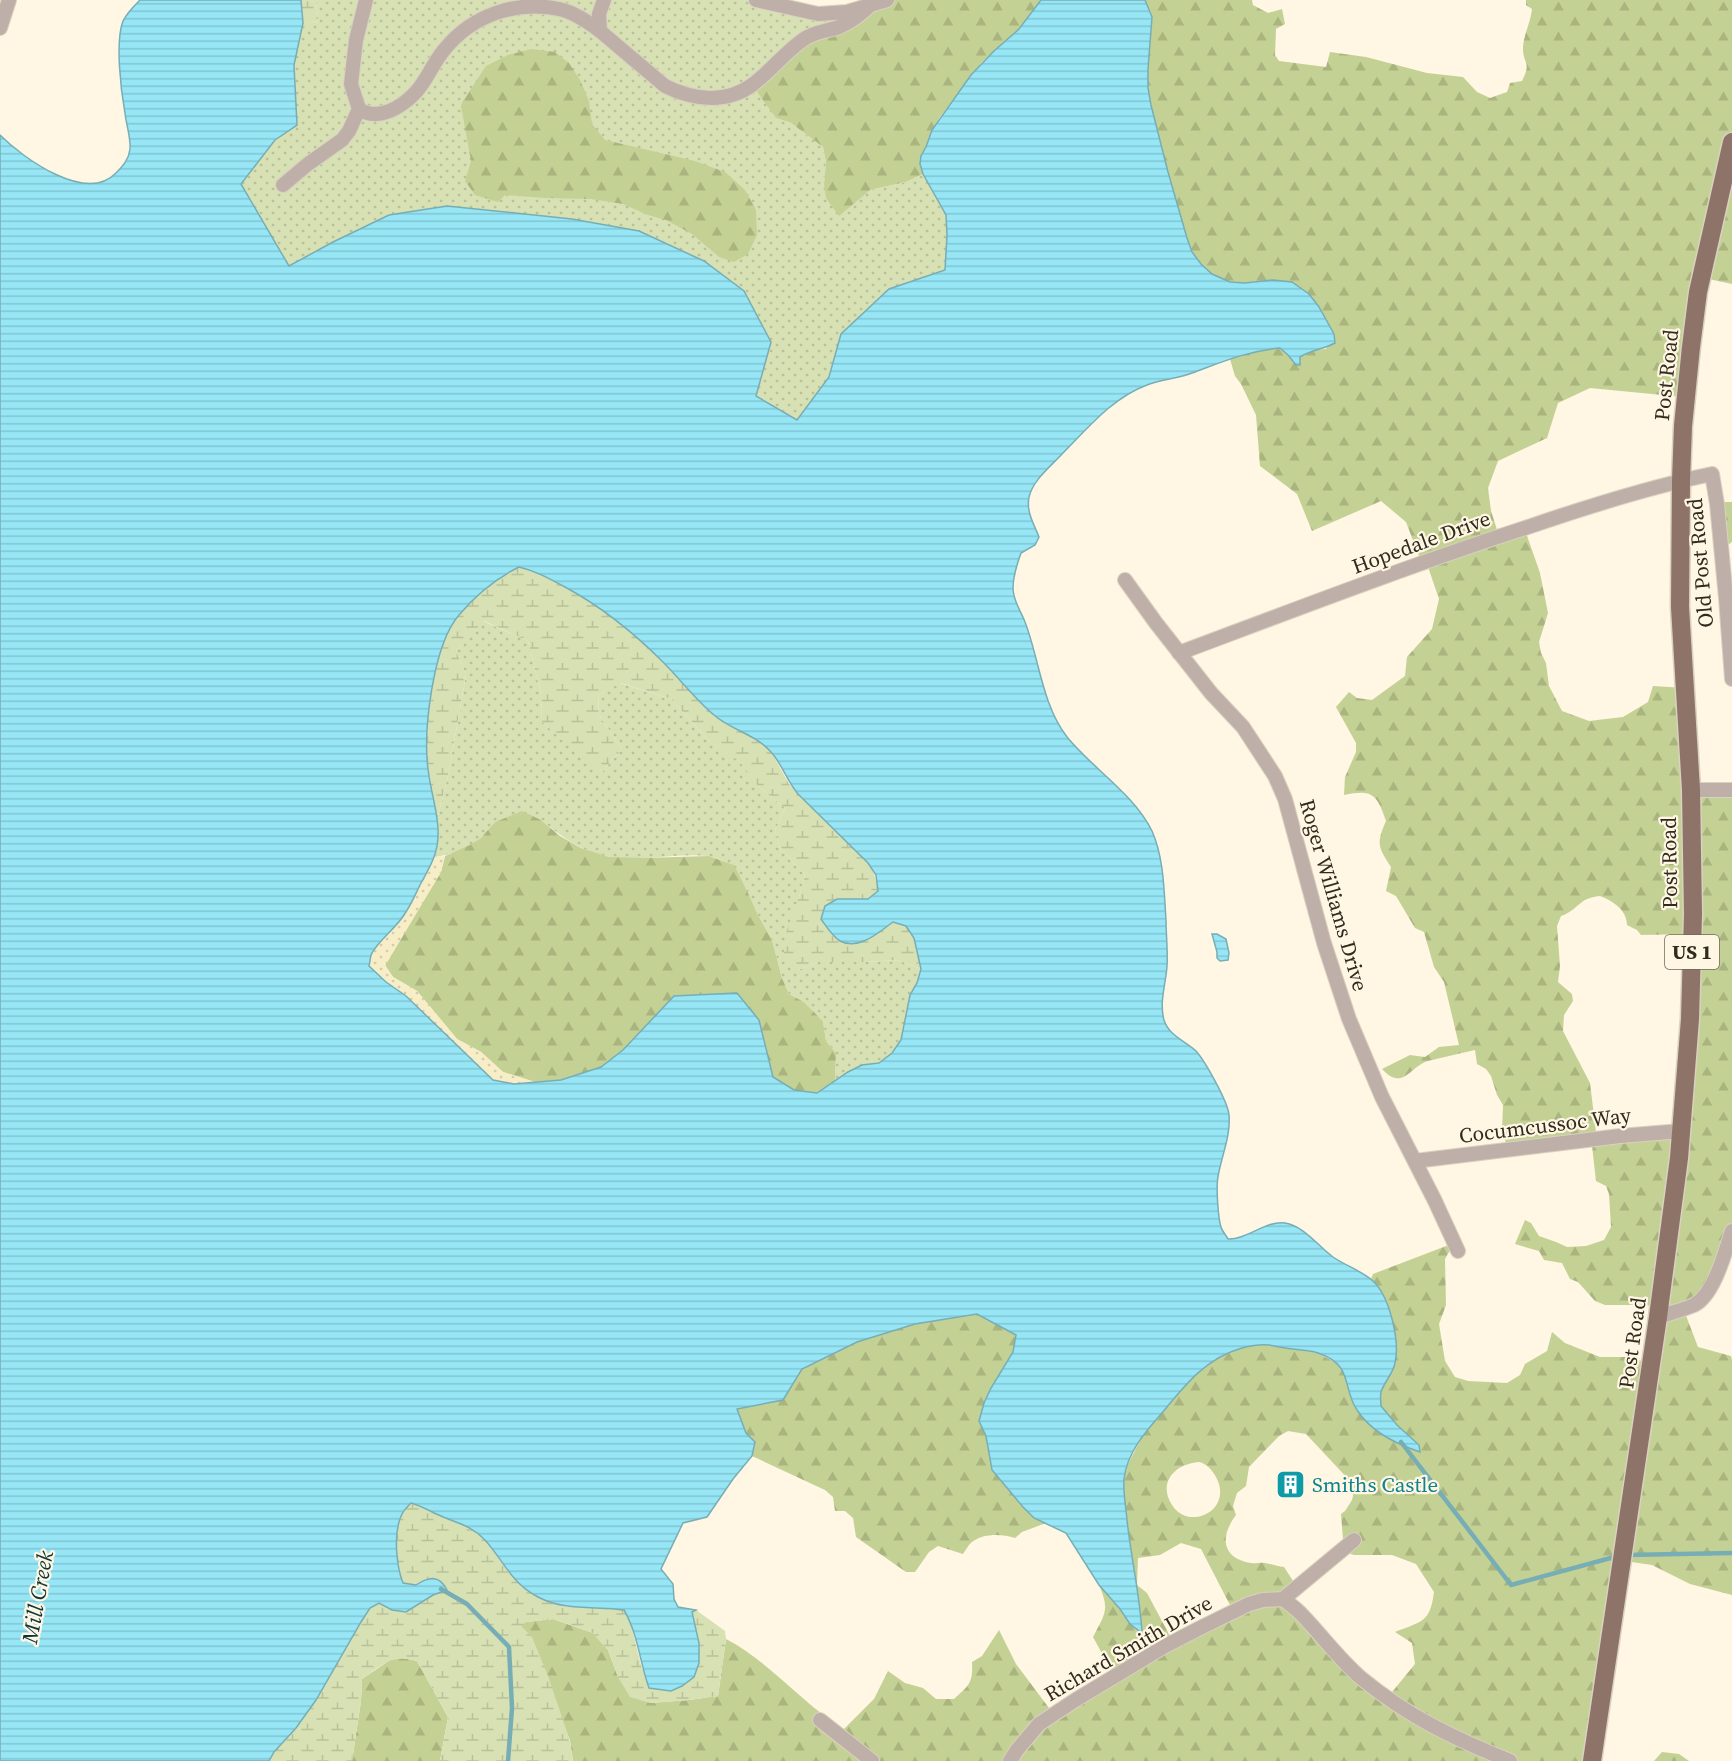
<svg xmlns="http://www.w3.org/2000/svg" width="1732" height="1761" font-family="'Source Serif 4',serif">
<defs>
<pattern id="grass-dots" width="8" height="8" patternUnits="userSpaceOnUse" patternTransform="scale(1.5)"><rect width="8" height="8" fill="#d7e1b4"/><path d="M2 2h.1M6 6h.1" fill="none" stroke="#b9c19a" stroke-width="1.8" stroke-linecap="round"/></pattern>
<pattern id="forest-firs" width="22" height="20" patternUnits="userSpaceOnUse" patternTransform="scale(1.5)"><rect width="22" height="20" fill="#c4d194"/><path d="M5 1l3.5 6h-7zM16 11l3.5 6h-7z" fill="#a9b47f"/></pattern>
<pattern id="wetland-marsh" width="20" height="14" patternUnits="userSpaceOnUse" patternTransform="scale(1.5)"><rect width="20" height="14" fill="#d7e1b4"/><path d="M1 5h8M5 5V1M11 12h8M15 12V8" fill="none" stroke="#b9c19a"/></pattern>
<pattern id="sand-dots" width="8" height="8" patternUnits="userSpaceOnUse" patternTransform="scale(1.5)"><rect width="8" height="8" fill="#f7eec8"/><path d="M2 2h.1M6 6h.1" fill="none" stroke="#d4ccab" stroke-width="1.8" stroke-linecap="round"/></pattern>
<pattern id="water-rules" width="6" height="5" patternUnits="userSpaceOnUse" patternTransform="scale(1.5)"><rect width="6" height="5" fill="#96e6f6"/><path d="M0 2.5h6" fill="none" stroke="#82c5d2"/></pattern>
</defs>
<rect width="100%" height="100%" fill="#fff6e3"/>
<g fill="url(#grass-dots)">
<path d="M315,0H756L847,12L776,118L791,123L823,147L826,162L824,184L870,190L906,182L923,174L946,215L947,235L945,270L889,289L841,334L829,377L798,420L756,396L771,342L572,219L447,206L333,242L289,267L241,184L275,140L297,125L294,65L303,23L319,21Z"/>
<path d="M483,621L528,641L541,694L542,722L602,772L622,749L599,715L598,695L620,683L671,699L710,742L740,761L759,787L785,808L775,831L780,849L805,875L799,897L798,970L818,962H866L898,960L921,969L917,983L910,995L901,1040L891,1053L879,1063L862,1065L835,1081L836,1053L826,1041L823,1021L804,1002L789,994L782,978L772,940L758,915L750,897L733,865C725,862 716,857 707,856C675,853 642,862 610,857C583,853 561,836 541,820L495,822C490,827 486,834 481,838C470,848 450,855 435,857L438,842L437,820L448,776L466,675L456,651Z"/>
</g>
<g fill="url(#forest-firs)" fill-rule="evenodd">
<path d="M875,0H1041L1019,29L982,62L940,117L932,130L926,147L921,156L920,164L923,174L906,182L870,190L839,216L826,198L824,184L826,162L823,147L791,123L776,118L752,85L792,48Z"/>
<path d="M1145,0H1252L1253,5L1268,13L1282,9L1285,24L1276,29L1275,55L1279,61L1326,67L1330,52L1366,57L1427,73L1463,77L1477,92L1490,98L1507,92L1510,83L1522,81C1532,61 1523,65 1523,48C1523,37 1531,21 1532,9L1526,5V0H1732V284L1704,278L1683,397L1590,388L1558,403L1547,438L1498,461L1488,488L1491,511L1499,536L1525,530L1540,573L1548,613L1539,642L1541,653L1546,663L1549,686L1562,711L1589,721L1623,717L1648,702L1653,686L1685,688L1693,789L1732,792V1256L1726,1255L1685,1313L1698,1347L1731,1356L1732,1360V1595L1690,1584L1652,1565L1625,1561L1593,1761H1512L1489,1757L1490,1761H573L570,1740L520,1625L526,1622L553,1619L593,1633L608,1650L618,1677L650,1703L689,1700L718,1696L726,1639C769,1661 802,1704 844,1729L874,1699L888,1671L905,1683L923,1688L936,1699H954C969,1685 973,1684 972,1662L982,1656L999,1630L1016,1664L1052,1712L1111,1670L1093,1637C1105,1614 1110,1610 1099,1585L1120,1609L1130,1624L1140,1609L1132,1562L1124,1496V1479L1128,1464L1143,1435L1190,1380L1217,1357L1231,1351L1251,1345H1267L1318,1353L1336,1363L1345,1374L1355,1408L1378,1432L1407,1448L1420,1452L1381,1406C1381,1402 1380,1396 1381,1392C1384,1382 1393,1374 1395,1363C1400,1340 1387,1296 1371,1279L1373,1274L1454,1243L1445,1259L1446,1305L1439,1324L1445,1361L1455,1377L1468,1381L1507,1383L1520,1375L1525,1364L1547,1351L1552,1332L1565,1343L1600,1357H1626L1646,1362L1655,1307L1645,1305H1605L1595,1301L1578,1282L1570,1279L1562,1263L1544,1260L1539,1251L1515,1244L1525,1220L1531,1223L1539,1236L1556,1242L1567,1247L1586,1246L1604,1240L1611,1227L1609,1194L1606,1186L1596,1181L1591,1137L1507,1146L1502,1131L1503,1105L1497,1095L1491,1076L1486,1069L1477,1064L1475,1050C1459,1054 1443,1057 1428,1061C1410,1066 1403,1092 1382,1069L1410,1055L1425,1057L1439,1047L1459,1045L1444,982L1434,967L1424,932L1415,928L1396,896L1386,891L1391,867C1378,847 1376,844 1386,821C1377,794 1372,789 1344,795L1345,777L1356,752V743L1336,707L1349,692L1357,698L1372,700L1405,676L1407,657L1432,629L1439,599L1427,564H1422L1406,522L1381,501L1312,531L1297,494L1260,466L1256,415L1241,384L1235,376L1230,359L1258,350L1280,348L1288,355L1296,365H1300V357L1311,350L1326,349L1334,334L1319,307L1273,280L1245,283L1230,282L1212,274L1201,264L1192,252L1187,238L1168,172L1151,105L1148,88V69L1152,17ZM1600,896C1613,901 1627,910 1627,925L1637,930L1641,935L1693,934L1681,1124L1596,1132L1590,1083L1563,1031L1564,1015L1573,1001L1572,994L1558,982L1560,966L1557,926L1561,916C1580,909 1578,898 1600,896ZM1288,1431L1306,1434L1351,1482L1353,1496L1352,1500L1345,1511L1341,1514L1344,1552L1354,1555H1392L1416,1564L1434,1592C1430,1623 1422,1621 1395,1632L1412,1643L1415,1664L1388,1697L1286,1599L1297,1587L1284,1567C1277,1566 1272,1564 1265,1563C1261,1562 1256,1564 1251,1563C1221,1558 1220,1536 1236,1515L1233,1506L1237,1493L1246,1486L1249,1467L1279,1436ZM1200,1462C1208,1465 1212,1470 1216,1477C1234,1510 1189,1532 1172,1505C1157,1482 1176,1463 1200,1462ZM1181,1543L1201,1549L1231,1607L1170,1636L1147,1593L1137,1585L1138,1558L1160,1555Z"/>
<path d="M531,49L555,52L569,63L580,80L589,101L592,124L605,140L695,161L725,172L745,190L756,210L757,235L748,254L734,262L719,257L692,234L666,220L648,215L623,204L591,199L545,198L505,195L498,202L475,195L465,181L471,161L461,106L463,101L486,66L508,55Z"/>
<path d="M1718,502H1732V542L1722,549Z"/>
<path d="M522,811L541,820L560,836L581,848L609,857L644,858L709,856L734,865L750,897L758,915L772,940L782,978L789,994L804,1002L823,1021L826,1041L836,1053L835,1081L817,1093L794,1090L773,1077L759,1020L674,996L623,1050L601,1067L561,1080L535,1082L503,1072L481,1052L457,1039L417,991L393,977L385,965L441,872L445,856L470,845L481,838L495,822Z"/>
<path d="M977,1314L1016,1335L1013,1352L991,1388L984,1403L979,1421L986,1436L992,1470L1023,1507L1034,1518L1046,1523L1022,1532L1015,1538C1002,1534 984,1533 972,1542C968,1545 966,1550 963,1554L938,1546L929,1552L915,1572H906L856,1537L853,1518L845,1511H835L833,1497L825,1490L752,1456L755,1442L746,1433L736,1409L783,1400L801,1369L857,1342L915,1324Z"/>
<path d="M393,1658H404L417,1661L448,1717L440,1761H352L361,1701L362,1679Z"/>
<path d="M1662,1752L1679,1754L1689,1761H1654Z"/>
</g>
<g fill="url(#wetland-marsh)">
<path d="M301,0H315L319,21L303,23Z"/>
<path d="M519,567L536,571L587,599L627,628L664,663L708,710L720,720L749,734L762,743L772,753L789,784L798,794L858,852C871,866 875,871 878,891L868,899H837L825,906L821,919L830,932L869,939L893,922L906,926L914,938L921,969L898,960L866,962H818L798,970L784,955L786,933L799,897L805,875L780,849L775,831L785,808L759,787L739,761L710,742L671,699L621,683L598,695L599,715L622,749L602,772L577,753L542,722L541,694L528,641L484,621L456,651L466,675L448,776L437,820C433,800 429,781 427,761C424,725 435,644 458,616C473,597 498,578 519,567Z"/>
<path d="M411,1503L426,1507L441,1516L459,1522L476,1531L486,1541L512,1577L552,1603L568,1607H598L624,1610L630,1621L642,1669L696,1628L692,1612L696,1610L725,1631L726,1639L718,1696L689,1700L650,1703L630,1697L618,1677L608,1650L593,1633L553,1619L526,1622L521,1626L532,1637L548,1676L570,1741L573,1761H440L448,1717L417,1661C390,1654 383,1665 362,1679L361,1701L352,1761H269L274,1752L296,1728L316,1700L361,1622L370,1608L379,1603L392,1610L406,1612L433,1595L446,1590L426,1579L416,1585L403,1583C396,1565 393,1532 402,1514C404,1510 408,1506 411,1503Z"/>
</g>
<path fill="url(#sand-dots)" d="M445,856L441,872L385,966L393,977L417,991L457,1039L481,1052L503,1072L535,1082L514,1084L493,1080L406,996L386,982L369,966L371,953L404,916L435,857Z"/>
<g fill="url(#water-rules)" stroke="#77aeb5" stroke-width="1.5" fill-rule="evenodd">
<path d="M140,0H301L303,23L294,65L297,125L275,140L241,184L289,266L333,242L389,215L447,206L572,219L639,231L704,261L744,291L771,342L756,396L797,420L829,377L841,334L889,289L945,270L947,235L946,215L923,174L920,164L921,156L926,147L932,130L971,75L994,51L1019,29L1041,0H1145L1152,17L1148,69V88L1151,105L1168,172L1187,238L1192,252L1201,264L1212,274L1230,282L1245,283L1273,280L1292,282L1309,294L1319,307L1334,334L1335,343C1322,350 1313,349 1300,357V365H1296L1288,355L1280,348C1247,351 1222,362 1192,373C1177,379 1161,379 1147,385C1112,398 1088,428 1062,454C1050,467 1033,480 1029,497C1026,512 1034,524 1039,537L1035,545L1021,553C1017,564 1013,576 1013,588C1013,601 1021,611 1025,622C1039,658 1042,705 1067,737C1092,768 1134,794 1152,831C1164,858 1164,891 1166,920C1166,935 1168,951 1167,966C1166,983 1159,1002 1164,1020C1169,1036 1184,1040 1196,1051C1205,1061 1228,1102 1229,1115C1231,1136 1221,1157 1218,1177C1216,1187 1218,1218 1221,1227C1222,1231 1226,1235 1228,1239C1246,1240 1267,1220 1285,1223C1304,1226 1318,1246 1333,1257C1346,1266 1362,1271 1373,1281C1390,1297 1400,1341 1395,1363C1393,1374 1384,1382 1381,1392C1380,1396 1381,1402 1381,1406L1397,1425L1419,1445L1420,1452C1396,1444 1371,1432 1357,1410C1342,1388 1354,1365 1318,1353C1309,1350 1296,1350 1286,1348C1280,1347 1274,1346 1269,1345C1260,1344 1250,1346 1242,1348C1206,1358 1185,1385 1162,1413C1145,1432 1127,1453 1124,1479C1123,1493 1126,1507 1127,1520C1131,1558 1140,1595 1142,1633L1130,1624L1120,1609L1099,1585L1066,1533L1034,1518L1023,1507L992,1470L986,1436L979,1421L984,1403L991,1388L1013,1352L1016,1335L977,1314L915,1324L857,1342L802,1369L783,1400L737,1409L746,1433L755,1442L752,1456L733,1479L707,1517L683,1523L661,1569L673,1584L674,1599L678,1607L696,1610L692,1612L699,1643V1663L694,1677L682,1686L671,1691L649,1688C640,1663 638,1634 624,1610C595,1606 564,1611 538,1597C510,1582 504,1561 485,1540C472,1526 457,1523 441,1516C431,1512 422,1506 411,1503C408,1506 404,1510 402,1514C393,1532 396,1565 403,1583L416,1585C428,1577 439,1574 447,1590L433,1595L406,1612L392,1610L379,1603L370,1608L361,1622L316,1700L296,1728L274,1752L269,1761H0V135C23,158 86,204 116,173C123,166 129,159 130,149C131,138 126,124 125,113C121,91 115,42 123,21C127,13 134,6 140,0ZM519,567C536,571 550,579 565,587C602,607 633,632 663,662C680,679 695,699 714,715C731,730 755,734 771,752C782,764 787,781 798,794L868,863L876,875L878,891L868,899H837L825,906L821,919C826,926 832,936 840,941C859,951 879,932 893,922L906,926L914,938L921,969L917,983L910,995L901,1040L892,1053L879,1063L862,1065L848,1072L817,1093L794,1090L773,1077L759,1020L737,993L674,996L623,1050L601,1067L561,1080L514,1084L493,1080L406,996L386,982L369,966C370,963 370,956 372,953C378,941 396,928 404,915C411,905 416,893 421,883C426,874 432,864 435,854C444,827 431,797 428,769C423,730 433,645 459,615C475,596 497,578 519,567Z"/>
<path d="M1212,934H1217L1226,939L1229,953L1228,960L1220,961L1217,958V952Z"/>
</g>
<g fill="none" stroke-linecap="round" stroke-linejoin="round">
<g stroke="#77aeb5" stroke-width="4.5">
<path d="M1401,1442L1511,1585L1618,1556"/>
<path d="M1627,1555L1732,1553"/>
<path d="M441,1589L467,1604L509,1647L512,1708L508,1761"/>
</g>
<defs>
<g id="minor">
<path d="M604,0L599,14L600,31L665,86C693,100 726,104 752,85C771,71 785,52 804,39C814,32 827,31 839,27C853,21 865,11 875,0"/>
<path d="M756,0L818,14L847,12L887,0"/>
<path d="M0,28L9,0"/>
<path d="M359,109C378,122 402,107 416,92C427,80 433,63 444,50C472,15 516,0 559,9C574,12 588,22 600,31"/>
<path d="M283,185L308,164L342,140L349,131L359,109L351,84L356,40L366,0"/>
<path d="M1125,580L1156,623L1211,693L1243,727L1275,776L1285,799L1324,943L1349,1019L1382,1097L1435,1201L1458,1251"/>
<path d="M1179,653C1294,610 1408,566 1525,528C1586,507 1649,487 1712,474L1717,504L1726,598L1732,679"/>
<path d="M1691,790H1732"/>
<path d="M1415,1161L1620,1136L1681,1131"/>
<path d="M1658,1317C1670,1313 1683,1310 1694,1305C1714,1295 1725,1252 1732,1231"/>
<path d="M1283,1599C1290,1604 1298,1610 1304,1617C1323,1637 1340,1660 1361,1678C1407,1716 1455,1739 1510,1761"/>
<path d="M820,1720L872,1761"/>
<path d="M1010,1761L1017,1750L1039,1724L1077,1699L1165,1646L1200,1628L1249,1604L1263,1600L1283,1599L1354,1540"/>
</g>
<path id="primary" d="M1592,1761L1658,1317L1679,1158L1690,1019L1693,914L1691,790L1680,607L1681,481L1683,426L1691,347L1698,292L1732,142"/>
</defs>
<use href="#minor" stroke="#dad1c0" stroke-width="16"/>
<use href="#primary" stroke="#dad1c0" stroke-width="21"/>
<use href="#minor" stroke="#bfafa9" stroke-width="14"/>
<use href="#primary" stroke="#8e7368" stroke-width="18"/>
</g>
<defs>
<symbol id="building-square" viewBox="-11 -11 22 22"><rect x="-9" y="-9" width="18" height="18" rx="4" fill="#0f9aa8" stroke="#fff6e3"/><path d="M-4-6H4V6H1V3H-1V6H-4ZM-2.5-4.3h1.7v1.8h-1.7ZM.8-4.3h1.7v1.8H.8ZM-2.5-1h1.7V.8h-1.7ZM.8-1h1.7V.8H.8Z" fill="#fff"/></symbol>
</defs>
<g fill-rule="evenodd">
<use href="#building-square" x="1274" y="1468" width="33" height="33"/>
</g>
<g text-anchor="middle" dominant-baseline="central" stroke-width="4.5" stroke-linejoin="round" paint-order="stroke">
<rect fill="#fff6e3" stroke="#6e6859" stroke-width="1.5" x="1665" y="935" width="54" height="34" rx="4.5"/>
<g font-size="20" font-weight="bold" fill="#302b1e">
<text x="1692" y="952">US 1</text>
</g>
<g font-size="21" fill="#302b1e" stroke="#fff6e3">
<text transform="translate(1666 375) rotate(-84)">Post Road</text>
<text transform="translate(1421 542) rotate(-20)">Hopedale Drive</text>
<text transform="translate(1700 563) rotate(-95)">Old Post Road</text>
<text transform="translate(1669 863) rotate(-91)">Post Road</text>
<text transform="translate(1334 895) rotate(74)">Roger Williams Drive</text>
<text transform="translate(1545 1125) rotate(-7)">Cocumcussoc Way</text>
<text transform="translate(1632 1343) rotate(-82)">Post Road</text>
<text transform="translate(1128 1648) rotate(-30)">Richard Smith Drive</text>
</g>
<g font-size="21" fill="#0d838f" stroke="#fff6e3" text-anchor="start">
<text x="1312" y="1484">Smiths Castle</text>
</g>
<g font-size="22" font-style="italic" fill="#0d353c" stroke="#fff6e3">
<text transform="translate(37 1597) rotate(-80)">Mill Creek</text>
</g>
</g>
</svg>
